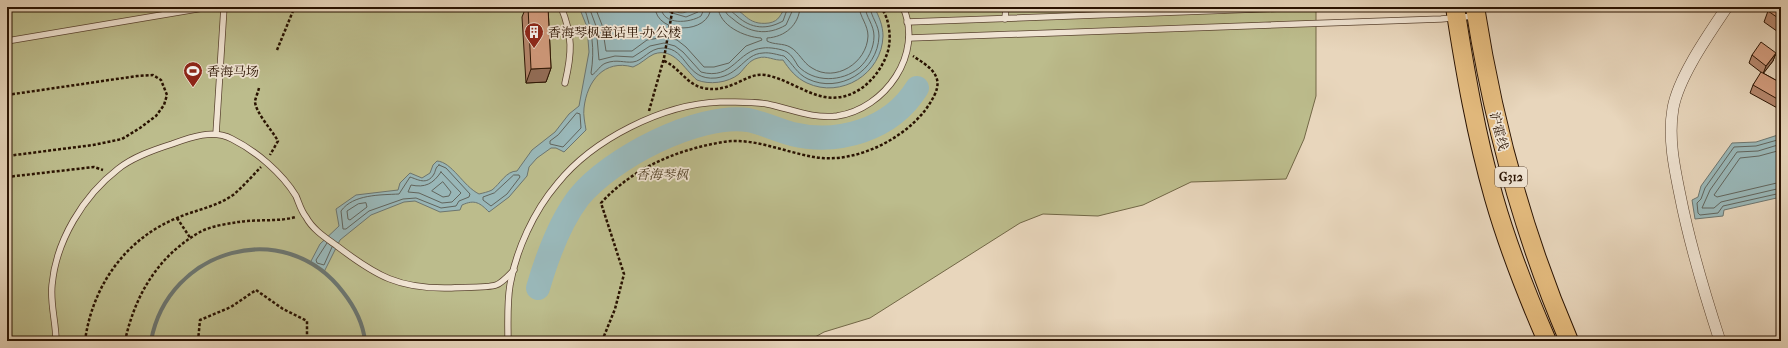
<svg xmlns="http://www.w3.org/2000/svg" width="1788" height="348" font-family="'IM FELL French Canon','Noto Serif SC',serif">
<rect width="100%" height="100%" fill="#e8d6bc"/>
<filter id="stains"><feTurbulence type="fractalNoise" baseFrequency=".005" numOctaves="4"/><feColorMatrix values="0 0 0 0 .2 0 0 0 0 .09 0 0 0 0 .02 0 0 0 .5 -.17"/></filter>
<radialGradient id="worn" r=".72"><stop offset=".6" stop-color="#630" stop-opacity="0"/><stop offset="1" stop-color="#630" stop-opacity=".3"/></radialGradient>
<path fill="#bcbc8c" stroke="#726746" d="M7,7H1316V96L1304,139L1286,179L1191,182L1143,205L1098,216L1043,214L1020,223L870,318L824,332L808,341H7Z"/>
<g fill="#99b7b8" stroke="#6c756f">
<path d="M579,7H668C684,18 684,11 699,7C704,6 725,6 730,7C745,10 746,26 769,23C780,21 780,14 786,7H874C879,16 883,26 883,36C882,74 841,99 807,83C796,78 789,69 783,60C774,61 767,55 758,58C749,60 745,68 739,74C728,83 709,85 697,80C684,69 674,47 654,54C647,57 641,64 633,67C604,59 587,81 584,108C583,115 585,123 586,130L564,152L556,148H551L537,158L529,167L527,176L509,197L489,212C480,203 475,199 462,205L460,210L440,212L415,201L404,202L371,215L340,240L324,272L310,263L320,244L339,226L336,209L356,195L398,190L400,183L410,173L422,178L430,173L433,165L437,161C452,162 463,186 479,194C483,193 488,192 492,190C500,184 506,171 517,171L532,150L555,132L569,114L579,106L589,52L587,27Z"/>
<path d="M1781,134V197L1724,210L1723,216L1695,219L1692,200L1698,197L1701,186L1732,143L1756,142Z"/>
</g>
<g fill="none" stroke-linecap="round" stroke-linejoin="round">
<g stroke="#61645c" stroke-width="1">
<path d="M584,7C592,30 595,49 591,73L592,75C597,72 600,65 606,63C617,59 624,63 633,62C643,61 649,48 663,48C688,48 685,81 716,78C740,75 744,54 763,53C770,52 778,55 784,56C793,64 797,74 808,79C839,94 878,71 879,36C879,25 871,17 870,7"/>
<path d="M589,7L596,26L599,60L615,56L633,57L650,46L664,43L675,46L683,52L701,72C733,81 737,50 763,48C769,47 782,49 787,52C792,55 795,61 798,66C814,83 842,82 859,68C868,60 874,48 874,36C874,25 866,17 865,7"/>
<path d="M595,7L602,25L606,51H632L647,40L665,37L677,40L686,47L704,67H714L729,63L746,46L762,40L761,38C745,37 719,26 718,7"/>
<path d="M655,7C656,35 710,35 711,7"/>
<path d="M661,7C662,26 690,23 701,16L705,7"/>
<path d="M666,7L669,12L686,17L698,12L700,7"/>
<path d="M725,7C725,14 728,15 733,19C749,33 767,36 786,25L794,7"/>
<path d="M730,7C730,12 734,13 737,16C751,29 767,30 783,21L788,7"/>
<path d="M800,7C799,25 785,37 767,38V41C774,45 783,43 790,47C799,52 803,63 812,68C835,83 867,63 868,36C868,25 860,17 859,7"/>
<path d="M577,113L580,114L581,128L563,147L550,144V141L558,135Z"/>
<path d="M1781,139L1756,146L1734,147L1705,188L1701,199L1697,203L1698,213L1700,215L1718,213L1723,206L1781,193"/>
<path d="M1781,144L1758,151L1737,152L1710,190L1702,208H1714L1721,202L1781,188"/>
<path d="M1781,150L1759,156L1740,158L1714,195L1717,197L1781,182"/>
<path d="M439,165L446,168L470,194L469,197L459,201L456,206L441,208L416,198L403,199L369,211L346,229H343L341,211C353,194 381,195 399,194L410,177C417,179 427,186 434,174C436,170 435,168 439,165Z"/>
<path d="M441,172L461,193L452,202L442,203L419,193L408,192L411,185C425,188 433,184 441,172Z"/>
<path d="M514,175H519L520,177L507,194L491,206L483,200V197L494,193Z"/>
<path d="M443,182L451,192L449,196L443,197L432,191Z"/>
<path d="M366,203L367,207L350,220L348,219L347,211L358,204Z"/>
<path d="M327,243L316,260L317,263L324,265L332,247"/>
</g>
<path stroke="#6c756f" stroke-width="4" d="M151,341C168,249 285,215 343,292C354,306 363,323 365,341"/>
<path stroke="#99b7b8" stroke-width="24" d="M538,288C547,257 559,223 579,197C611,158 697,113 748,120C763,123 777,130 792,134C838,145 891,130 917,88"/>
<defs>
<g id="service">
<path d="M561,7C573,36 572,53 565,83"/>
<path d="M1005,19L1006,7"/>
<path d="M907,22L1315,7"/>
<path d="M909,38L1441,19L1474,16"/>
<path d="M7,41L209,7"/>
<path d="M216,134L224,7"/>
<path d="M56,341C56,322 50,304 52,285C56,241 83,196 118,169C133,157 153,150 172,144C191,137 213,129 232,139C256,151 282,173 296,196C299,203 301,211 306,217C313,230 326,238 337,246C376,276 399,289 449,288C460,287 488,288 496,285C502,283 509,275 514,270"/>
<path d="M508,341C508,322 507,303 510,285C516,250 534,211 557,184C593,139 663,104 720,102C735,102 752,101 767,104C791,109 812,119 837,116C885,109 924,54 903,7"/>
</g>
<path id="minor" d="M1720,341C1704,292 1690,246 1680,195C1674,166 1668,137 1673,108C1679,76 1709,34 1727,7"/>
<g id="trunk">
<path d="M1455,7C1465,71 1476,135 1494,198C1508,247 1527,295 1547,341"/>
<path d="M1475,7C1493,122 1523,234 1569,341"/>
</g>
</defs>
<use href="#service" stroke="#594330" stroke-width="7"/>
<use href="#minor" stroke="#594330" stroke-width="12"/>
<use href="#trunk" stroke="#291201" stroke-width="20"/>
<g stroke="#291201" stroke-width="2.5" stroke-dasharray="3 2" stroke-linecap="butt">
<path d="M293,11L300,7"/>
<path d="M277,50L293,11L290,7"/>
<path d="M664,61C679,67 686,84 703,88C731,94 746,72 765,75C785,78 806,94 825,97C854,102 878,79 887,54C892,41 890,17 880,7H856"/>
<path d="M259,88C258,92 256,97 255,101C255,112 272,130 278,141L270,155"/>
<path d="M7,95L137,76L153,75L161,80L167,95L164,105L156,116L140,128L122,139L93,145L7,156"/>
<path d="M649,111L664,58L673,7"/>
<path d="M7,177L94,167L103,170"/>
<path d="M177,218L191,239"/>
<path d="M85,341C92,287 125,239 177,218C195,210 216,207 233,195C243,187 252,176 261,167"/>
<path d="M125,341C135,295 158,256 200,232C211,226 226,224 238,222C257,219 278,222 296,217"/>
<path d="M198,341L200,320L231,307L256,290L283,309L307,321V341"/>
<path d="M602,341L615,309L624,274L601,203C633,168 676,150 723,142C753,137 784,152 814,157C857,165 915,135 934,96C945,75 928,66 913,56"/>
</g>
<use href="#service" stroke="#f0e4d3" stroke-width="5.5"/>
<use href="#minor" stroke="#f0e4d3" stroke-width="11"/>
<use href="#trunk" stroke="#e4bb7e" stroke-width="18"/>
</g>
<g fill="#b6876d" stroke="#291201">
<path d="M526,7H548L551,68L546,82L526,83L522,17Z"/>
<path d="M1781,7V34L1764,22L1768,11Z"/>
<path d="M1781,44V60L1775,55L1773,61L1763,73L1781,83V110L1750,93L1753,85L1762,73L1749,63L1752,55L1776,53L1778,47Z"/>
</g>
<g fill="#946e59" stroke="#291201">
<path d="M1776,53L1773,61L1763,74L1766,66Z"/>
<path d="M551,68L546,82L526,83L531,69Z"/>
</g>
<g fill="#d49d7f" stroke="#291201">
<path d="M528,7H548L551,68L531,69Z"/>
<path d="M1770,7H1781V20L1768,11Z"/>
<path d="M1761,42L1776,53L1766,66L1752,55Z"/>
<path d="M1781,44V50L1778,47Z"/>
<path d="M1761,72L1781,83V101L1753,85Z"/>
</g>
<defs>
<symbol id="building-pin" viewBox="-11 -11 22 30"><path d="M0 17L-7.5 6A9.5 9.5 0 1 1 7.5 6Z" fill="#8f2418" stroke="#f0e4d3"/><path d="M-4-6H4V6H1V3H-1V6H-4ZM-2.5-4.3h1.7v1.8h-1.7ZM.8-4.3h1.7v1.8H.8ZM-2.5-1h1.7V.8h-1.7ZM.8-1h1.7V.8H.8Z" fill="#fff"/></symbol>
<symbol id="stadium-pin" viewBox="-11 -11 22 30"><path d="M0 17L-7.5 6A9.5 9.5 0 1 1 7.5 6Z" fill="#8f2418" stroke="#f0e4d3"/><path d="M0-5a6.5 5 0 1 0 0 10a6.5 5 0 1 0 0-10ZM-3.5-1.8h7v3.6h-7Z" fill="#fff"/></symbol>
</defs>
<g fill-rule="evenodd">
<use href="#building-pin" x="523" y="21" width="22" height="30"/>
<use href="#stadium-pin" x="182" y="60" width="22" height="30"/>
</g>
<g text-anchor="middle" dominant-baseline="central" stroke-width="3.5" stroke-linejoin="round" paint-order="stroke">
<rect fill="#f0e4d3" stroke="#655140" stroke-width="1" x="1495" y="167" width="32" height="20" rx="3"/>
<g font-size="12" font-weight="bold" fill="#291201">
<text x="1511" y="177">G312</text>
</g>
<g font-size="13" fill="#291201" stroke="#f0e4d3" text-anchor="start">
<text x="548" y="32">香海琴枫童话里-办公楼</text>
<text x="207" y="71">香海马场</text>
</g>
<g font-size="13" fill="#291201" stroke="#f0e4d3">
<text transform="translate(1499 131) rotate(76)">沪霍线</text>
</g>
<g font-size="13" font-style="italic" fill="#55452b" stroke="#f0e4d3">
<text x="662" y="174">香海琴枫</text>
</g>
</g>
<rect width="1788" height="348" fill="none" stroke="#e8d6bc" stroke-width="24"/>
<rect x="8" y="8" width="1772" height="332" fill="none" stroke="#291201" stroke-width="2"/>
<rect x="12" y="12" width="1764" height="324" fill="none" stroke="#291201"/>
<rect width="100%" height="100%" filter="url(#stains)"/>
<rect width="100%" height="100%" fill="url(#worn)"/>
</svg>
